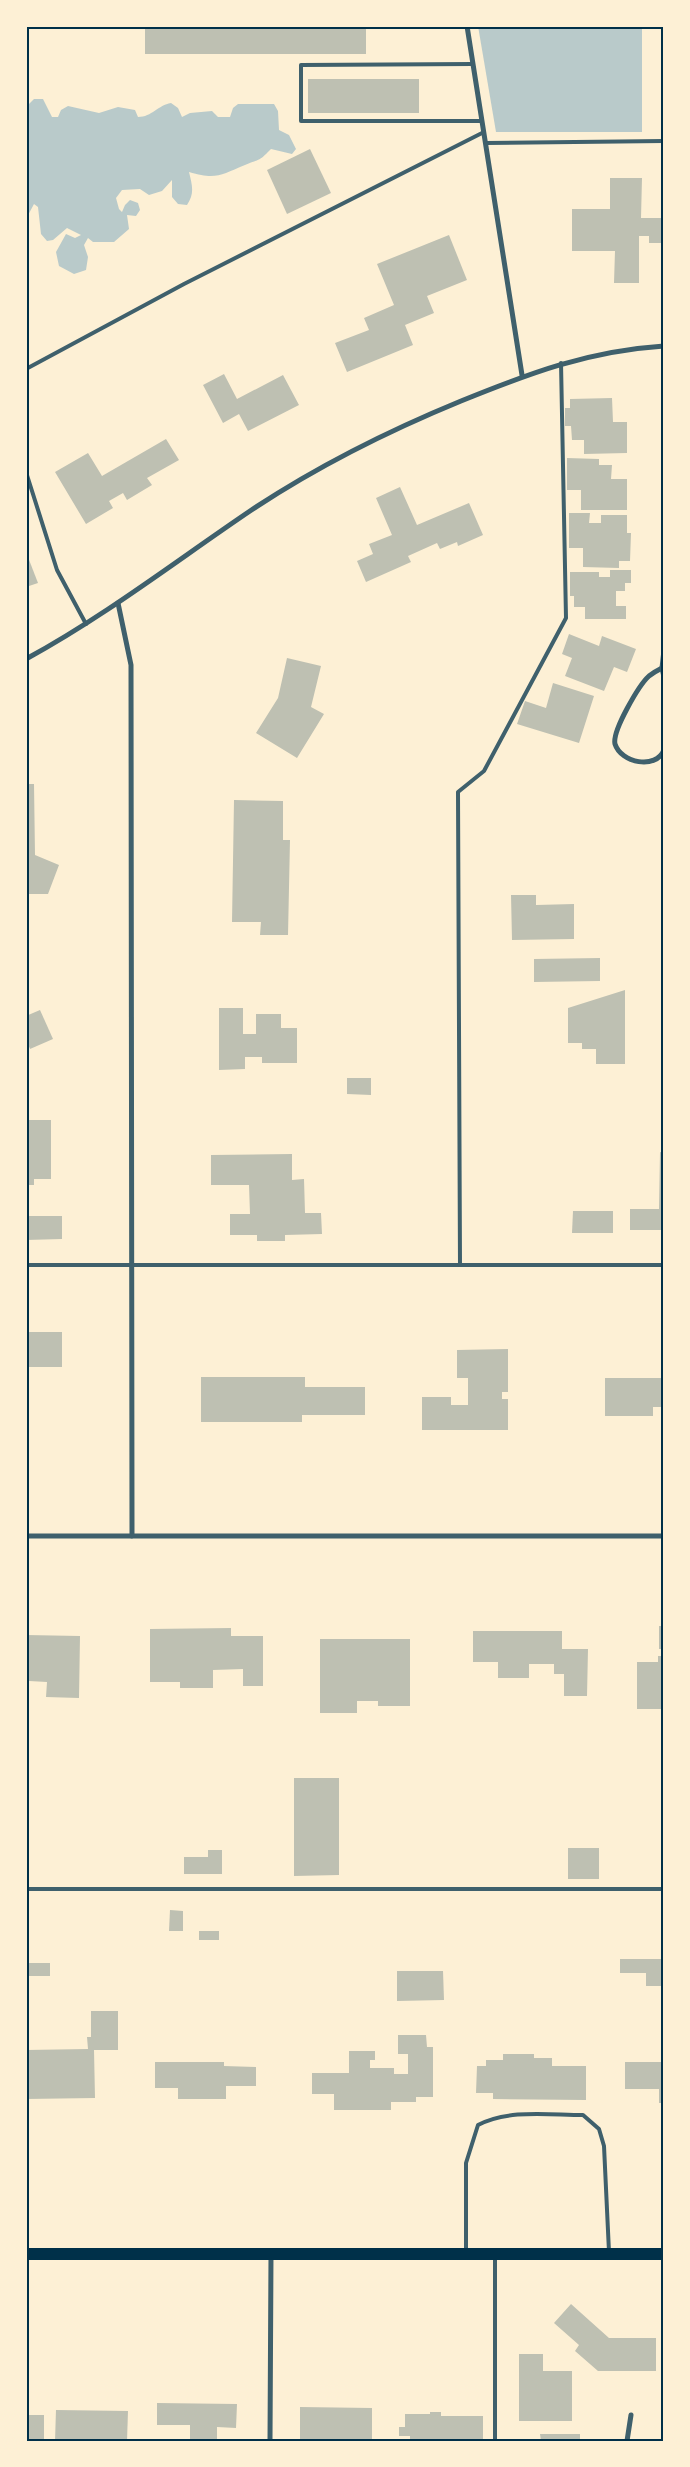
<svg xmlns="http://www.w3.org/2000/svg" width="690" height="2467" font-family="Montserrat,sans-serif">
<rect width="100%" height="100%" fill="#fdf0d5"/>
<g fill="#b9caca">
<path d="M478,26H642V132H496Z"/>
<path d="M34,99H43L52,117H58L61,110L68,106L99,113L118,107L135,110L138,117C152,117 158,105 171,103L178,108L182,117L190,113L212,111L218,117H230L233,108L238,104H274L278,111L279,130L289,135L296,149L292,154L271,149C258,162 262,158 245,165C221,175 216,180 189,172C192,185 195,193 187,205L178,204L172,197V180L162,191L149,195L140,189L122,190L116,198L119,209L122,212L125,205L130,200L138,203L140,210L136,216L127,215L129,229L114,242H93L88,238L84,245L88,257L86,270L74,274L59,266L56,252L66,234L75,238L81,235L67,228L53,240L47,241L41,234L38,207L34,204L26,219V107Z"/>
</g>
<g fill="#bec0b2">
<rect x="145" y="26" width="221" height="28"/>
<rect x="308" y="79" width="111" height="34"/>
<path d="M310,149L331,193L287,214L267,170Z"/>
<path d="M610,178H642L641,218H664V243H649V236H639V283H614L615,251H572V209H610Z"/>
<path d="M449,235L467,280L427,296L434,313L405,325L413,345L347,372L335,343L369,330L364,318L394,305L377,264Z"/>
<path d="M224,374L237,399L283,375L299,405L248,431L239,414L223,423L203,385Z"/>
<path d="M612,398L613,422H627V453L584,454V440H572L571,426H565V408H570V399Z"/>
<path d="M166,439L179,460L147,478L152,485L127,500L123,493L109,501L113,508L86,524L55,472L88,453L102,476Z"/>
<path d="M567,458L599,459V465H612L611,479H627V510H581V490H567Z"/>
<path d="M400,487L417,525L469,503L483,535L458,546L457,542L440,549L437,543L408,556L411,562L366,582L357,561L373,554L369,544L392,535L376,498Z"/>
<path d="M569,513H590L589,523H601V515H627V533H631L630,561H619V568L583,567V548H569Z"/>
<path d="M26,552L38,583L26,587Z"/>
<path d="M610,570H631V583H625V591H616V606H626V619H585V607H574V596H570V572H599V577H610Z"/>
<path d="M569,634L599,646L602,636L636,649L627,672L614,667L604,691L565,676L572,658L562,654Z"/>
<path d="M287,658L321,666L311,707L324,714L297,758L256,733L278,698Z"/>
<path d="M553,683L594,696L579,743L517,724L525,701L546,708Z"/>
<path d="M26,784H34L35,855L59,865L48,894H26Z"/>
<path d="M234,800L283,801V840H290L288,935H260L261,922H232Z"/>
<path d="M511,895H536V905L574,904V939L512,940Z"/>
<path d="M600,958V981L534,982V959Z"/>
<path d="M625,990V1064H596V1049H582V1043H568V1008Z"/>
<path d="M219,1008H243V1034H256V1014H281V1028H297V1063H262V1057H245V1069L219,1070Z"/>
<path d="M40,1010L53,1039L30,1049L26,1039V1016Z"/>
<path d="M347,1078H371V1095L347,1094Z"/>
<path d="M26,1120H51V1179H34V1185H26Z"/>
<path d="M660,1152L664,1153V1230H630V1209H659Z"/>
<path d="M292,1154V1180L304,1179L305,1213H321L322,1234L285,1235V1241H257V1235H230V1214H250L249,1185H211V1155Z"/>
<path d="M573,1211H613V1233H572Z"/>
<path d="M26,1216H62V1239L26,1240Z"/>
<rect x="26" y="1332" width="36" height="35"/>
<path d="M508,1349V1392H502V1399H508V1430H422V1397H451V1405H468V1378H457V1350Z"/>
<path d="M201,1377H305V1387H365V1415H302V1422H201Z"/>
<path d="M605,1378H664V1407H653V1416H605Z"/>
<rect x="659" y="1626" width="5" height="23"/>
<path d="M231,1628V1636H263V1686H243V1669L213,1670V1688H180V1682H150V1629Z"/>
<path d="M473,1631H562V1649H588L587,1696H564V1674H554V1664H529V1678H498V1662H473Z"/>
<path d="M26,1635L80,1636L79,1698L46,1697L47,1682L29,1681V1671H26Z"/>
<path d="M320,1639H410V1706H378V1701H357V1713H320Z"/>
<path d="M658,1656H664V1709H637V1662H658Z"/>
<path d="M294,1778H339V1875L294,1876Z"/>
<rect x="568" y="1848" width="31" height="31"/>
<path d="M208,1850H222V1874H184V1857H208Z"/>
<path d="M170,1910L183,1911V1931H169Z"/>
<rect x="199" y="1931" width="20" height="9"/>
<path d="M620,1959H664V1986H646V1973H620Z"/>
<rect x="26" y="1963" width="24" height="13"/>
<path d="M397,1971H443L444,2000L397,2001Z"/>
<path d="M91,2011H118V2050H94L95,2098L26,2099V2050L88,2049L87,2037H91Z"/>
<path d="M398,2035H426L427,2047H433V2097H416V2102H391V2110H334V2094H312V2073H349V2051H375V2060H370V2068H394V2074H408V2054H398Z"/>
<path d="M503,2054H534V2058H552V2066H586V2100L493,2099V2093H476L477,2066H486V2060H503Z"/>
<path d="M155,2062H224V2066L256,2067V2086H226V2099H178V2088H155Z"/>
<path d="M625,2062H664V2103H659V2089H625Z"/>
<path d="M571,2304L609,2338H656V2371H598L575,2351L579,2345L554,2323Z"/>
<path d="M519,2354H543V2371H572V2421H519Z"/>
<path d="M157,2403L237,2404L236,2428L217,2427V2441H190V2425H157Z"/>
<path d="M300,2407L372,2408V2441H300Z"/>
<path d="M56,2410L128,2411L127,2441H55Z"/>
<path d="M430,2412H441V2416H483V2440L410,2441V2436H399V2427H405V2414H430Z"/>
<rect x="26" y="2415" width="18" height="26"/>
<path d="M540,2434H580V2441H541Z"/>
</g>
<g fill="none" stroke-linecap="round" stroke-linejoin="round">
<g stroke="#3f606c" stroke-width="4">
<path d="M473,64L301,65V121H482"/>
<path d="M486,143L664,141"/>
<path d="M26,369L184,284L484,132"/>
<path d="M26,472L57,570L86,624"/>
<path d="M26,1265H664"/>
<path d="M460,1265L458,792L484,771L566,618L561,363"/>
<path d="M26,1889H664"/>
<path d="M466,2252V2163L478,2125C508,2109 549,2115 583,2115L599,2129L604,2146L609,2252"/>
<path d="M495,2256V2441"/>
</g>
<g stroke="#3f606c" stroke-width="5">
<path d="M467,26L522,375"/>
<path d="M118,603L131,665L132,1536"/>
<path d="M664,650L662,668L664,677"/>
<path d="M26,659C105,616 176,561 250,511C316,467 388,431 461,401C530,373 588,351 664,346"/>
<path d="M662,668C658,670 653,673 649,676C639,685 612,731 615,744C621,763 656,770 664,750"/>
<path d="M26,1536H664"/>
<path d="M270,2441L271,2254"/>
<path d="M627,2441L631,2415"/>
</g>
<path stroke="#003049" stroke-width="12" d="M26,2254H664"/>
</g>
<rect width="690" height="2467" fill="none" stroke="#fdf0d5" stroke-width="55"/>
<rect x="28" y="28" width="634" height="2412" fill="none" stroke="#003049" stroke-width="2"/>
</svg>
